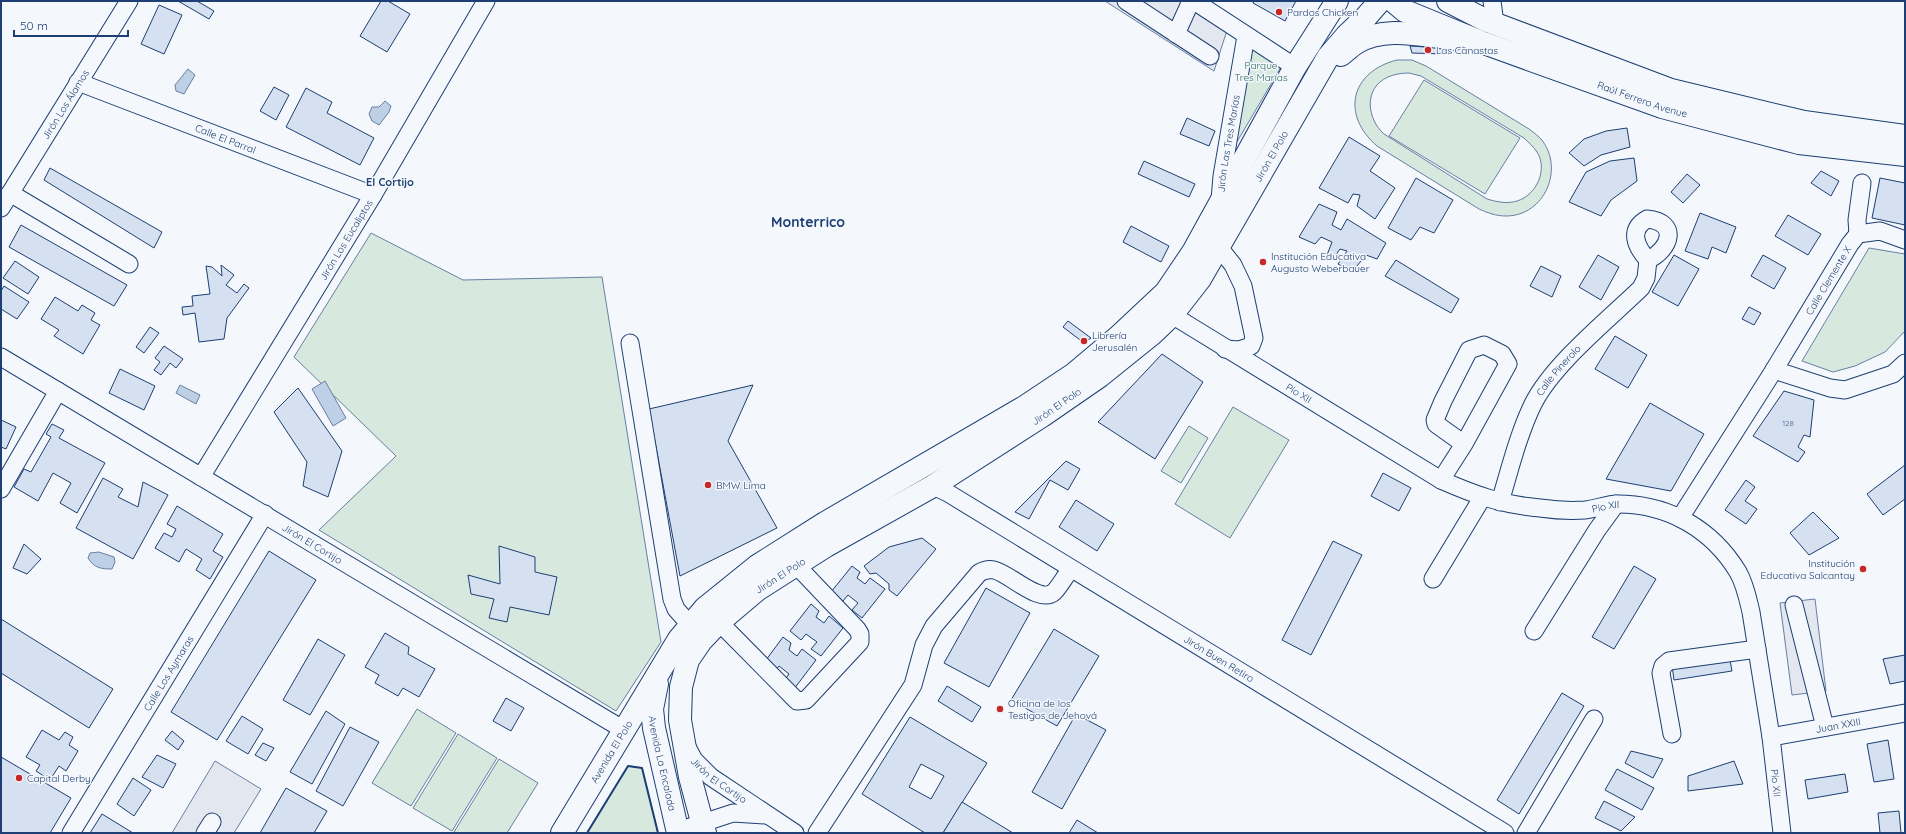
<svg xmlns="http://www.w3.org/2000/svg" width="1906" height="834" font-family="Quicksand,sans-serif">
<rect width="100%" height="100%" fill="#f4f7fb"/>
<g fill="#d7e8df" stroke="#687fa3" fill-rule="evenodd">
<path d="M1250,46L1281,67L1231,152Z"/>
<path d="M1397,60H1412L1426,66L1529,129C1533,132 1537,135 1541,139C1565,168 1545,216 1506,216C1496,216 1488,213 1479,209L1377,146C1341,115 1350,72 1397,60ZM1409,73L1421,76L1524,138C1528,142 1534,147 1537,152C1548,169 1537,195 1517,201C1507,204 1497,202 1487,199L1384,134C1367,119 1363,88 1388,77C1395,74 1402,73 1409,73Z"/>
<path d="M1424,80L1520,138L1485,194L1389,136Z"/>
<path d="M371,233L463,280L602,277L661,642L616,711L319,530L396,456L294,357Z"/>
<path d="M1869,248L1905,254V331L1885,352L1855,366L1833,372L1802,361Z"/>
<path d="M1233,407L1289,440L1230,538L1175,504Z"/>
<path d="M1189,426L1208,438L1181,483L1161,471Z"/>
<path d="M417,709L456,733L411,806L372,783Z"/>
<path d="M458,734L497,758L452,831L413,808Z"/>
<path d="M499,759L538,783L507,833H456L454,832Z"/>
<path d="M628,766L642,768L658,833H587Z"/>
</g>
<g fill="#e3e8f0" stroke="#687fa3">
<path d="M1105,1H1194L1229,24L1214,71Z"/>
<path d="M1815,599L1826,691L1792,695L1780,603Z"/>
<path d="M215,761L261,789L234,833H172Z"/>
</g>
<g fill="#bed0e5" stroke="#687fa3">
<path d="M188,69L195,75L184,94L176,91L175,85Z"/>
<path d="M385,101L391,106L389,112L379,125L372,121L369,114L372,107H379Z"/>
<path d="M325,381L346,418L333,426L312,389Z"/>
<path d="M180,385L200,395L196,404L176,393Z"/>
<path d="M99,552L114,557L115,562L112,569C101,569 94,568 88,558L90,553Z"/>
</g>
<g fill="#d5e0f0" stroke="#1d3f73" fill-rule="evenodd">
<path d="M178,1H197L214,11L209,19Z"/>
<path d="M381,1H388L410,14L387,52L360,36Z"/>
<path d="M1254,1H1296L1285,21L1253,3Z"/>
<path d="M159,5L182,15L164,54L141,44Z"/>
<path d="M1410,46L1444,48V54L1412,53Z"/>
<path d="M274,87L289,95L276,120L260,111Z"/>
<path d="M306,88L332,102L327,113L374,138L360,165L286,127Z"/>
<path d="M1187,118L1215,131L1209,146L1180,134Z"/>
<path d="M1627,128L1630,147L1601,155L1584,166L1569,153L1584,139L1606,131Z"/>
<path d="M1349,137L1380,156L1370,171L1395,188L1375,219L1357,206L1360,195L1353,194L1348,203L1319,188Z"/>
<path d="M1634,158L1637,181L1611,200L1601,216L1569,202L1586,172L1610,161Z"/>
<path d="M1144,161L1195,184L1189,197L1138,174Z"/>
<path d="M50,168L162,232L154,248L44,180Z"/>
<path d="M1821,171L1839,181L1831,196L1811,183Z"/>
<path d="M1687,174L1700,185L1683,203L1671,192Z"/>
<path d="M1416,178L1453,200L1434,233L1420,227L1411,240L1388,228Z"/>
<path d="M1880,178L1905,183V225L1872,218Z"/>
<path d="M1319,204L1337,212L1332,225L1341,230L1347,219L1386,243L1377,259L1366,255L1352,272L1338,264L1347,251L1340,249L1333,259L1327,255L1332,242L1321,237L1315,244L1299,237Z"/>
<path d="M1700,213L1736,227L1726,253L1712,247L1708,259L1685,251Z"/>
<path d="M1788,215L1821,234L1808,255L1775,236Z"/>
<path d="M21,225L127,285L114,306L9,247Z"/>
<path d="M1131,226L1169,246L1161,262L1123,242Z"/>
<path d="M1598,255L1619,267L1601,300L1579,287Z"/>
<path d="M1674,255L1699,269L1678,306L1652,292Z"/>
<path d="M1763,255L1786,268L1774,289L1751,276Z"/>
<path d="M1396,260L1459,299L1451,313L1385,276Z"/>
<path d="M15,261L39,277L28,294L3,278Z"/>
<path d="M221,265L234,275L226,285L237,293L244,284L249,288L227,318L224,339L199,342L195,313L183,315L182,307L193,306L192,296L210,294L206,266L212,267L222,276Z"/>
<path d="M1541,266L1561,276L1552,297L1530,286Z"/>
<path d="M4,286L29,302L17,319L1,309V291Z"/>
<path d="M55,297L78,311L82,305L95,313L91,320L100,325L83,354L54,336L59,330L41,319Z"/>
<path d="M1749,307L1761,313L1754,325L1742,319Z"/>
<path d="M1068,321L1091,338L1084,343L1063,327Z"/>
<path d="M150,327L159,333L144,353L136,347Z"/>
<path d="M1615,336L1647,355L1628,388L1595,369Z"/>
<path d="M164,346L183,359L176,368L170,363L161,375L154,370L160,362L155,358Z"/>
<path d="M1162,354L1203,382L1155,459L1098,422Z"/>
<path d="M120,369L155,386L144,410L109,393Z"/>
<path d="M753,385L728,441L777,528L680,576L649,409Z"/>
<path d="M298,388L342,451L328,497L303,486L307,462L274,412Z"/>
<path d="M1784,391L1814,400L1810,437L1804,435L1798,447L1805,452L1798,462L1753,436Z"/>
<path d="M1650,403L1704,434L1671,491L1606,479Z"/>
<path d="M1,420L16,427L6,449L1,447Z"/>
<path d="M52,424L64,430L59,438L105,463L77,513L60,503L71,483L53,473L38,501L14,487L24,469L31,472L51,437L46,434Z"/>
<path d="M1066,461L1080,469L1068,490L1050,480L1029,519L1015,512Z"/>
<path d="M1905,465V499L1883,515L1867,494Z"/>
<path d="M1383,473L1411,488L1399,511L1371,496Z"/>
<path d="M103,478L123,489L118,497L138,507L143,482L168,495L133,559L76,528Z"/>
<path d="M1746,480L1755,487L1745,501L1757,509L1746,524L1725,510Z"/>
<path d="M1076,500L1114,524L1097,551L1059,527Z"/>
<path d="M177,506L223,534L213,551L223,557L210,579L196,570L202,559L186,549L179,562L155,548L164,533L172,537L176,529L167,524Z"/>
<path d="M1813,512L1839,538L1809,555L1790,533Z"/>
<path d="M922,538L936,549L897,596L889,590V584L876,573L870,574L864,566L889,547Z"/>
<path d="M1333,541L1362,555L1311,655L1282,640Z"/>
<path d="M24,544L41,559L27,574L13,568Z"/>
<path d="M499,546L535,557V572L557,577L549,615L510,607L507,622L489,618L494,599L471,594L468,575L500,584Z"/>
<path d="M269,551L316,580L217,740L171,712Z"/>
<path d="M852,566L860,572L857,578L865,584L870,578L885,589L862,618L852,610L858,603L848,595L843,601L831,592Z"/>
<path d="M1634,566L1656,579L1614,649L1592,637Z"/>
<path d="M986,588L1030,613L989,687L944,663Z"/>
<path d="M811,604L819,611L816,617L824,623L829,616L843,628L821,656L811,649L817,642L806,634L801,640L790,631Z"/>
<path d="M1,619L113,689L89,728L1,673Z"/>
<path d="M1054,629L1099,656L1057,726L1011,700Z"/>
<path d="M385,633L409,647L408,654L435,669L419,697L403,688L398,696L375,683L379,675L365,667Z"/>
<path d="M783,637L791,643L789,650L797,656L802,649L816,660L794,689L784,681L789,674L779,666L774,672L763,664Z"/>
<path d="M318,639L345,655L310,715L283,700Z"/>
<path d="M1729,655L1732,671L1674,680L1672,665Z"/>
<path d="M1905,655V681L1890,684L1883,659Z"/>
<path d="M947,686L981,707L972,722L938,701Z"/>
<path d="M1562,693L1584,706L1519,814L1497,800Z"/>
<path d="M506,698L524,708L511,731L493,721Z"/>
<path d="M326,711L345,724L312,784L290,772Z"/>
<path d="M1076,714L1106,730L1062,809L1032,792Z"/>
<path d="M242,716L263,729L248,754L226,741Z"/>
<path d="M910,717L987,763L943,833H925L862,794ZM921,764L944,776L931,799L909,787Z"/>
<path d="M350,727L379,742L343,806L316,791Z"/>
<path d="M42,730L59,740L65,732L73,737L69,745L78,751L66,771L59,766L50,780L36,771L40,765L26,757Z"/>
<path d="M172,731L184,741L178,750L165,740Z"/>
<path d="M1888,740L1894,779L1874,782L1867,744Z"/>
<path d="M263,743L274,748L266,761L255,755Z"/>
<path d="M1631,751L1663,759L1653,778L1625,763Z"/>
<path d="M157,755L176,764L163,788L142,777Z"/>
<path d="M1,757L71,798L50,833H1Z"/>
<path d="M1734,761L1743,784L1688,791V776Z"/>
<path d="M1617,769L1654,788L1642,810L1605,790Z"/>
<path d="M1845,774L1848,792L1808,799L1805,780Z"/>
<path d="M133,778L151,790L134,816L117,804Z"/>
<path d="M286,788L327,811L314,833H260Z"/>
<path d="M1604,801L1635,817L1621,831L1595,818Z"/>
<path d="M962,802L1013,833H943Z"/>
<path d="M1899,811L1901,833H1880L1878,813Z"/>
<path d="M102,814L133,833H90Z"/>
<path d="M1077,820L1098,833H1069Z"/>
</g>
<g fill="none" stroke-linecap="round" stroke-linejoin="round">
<defs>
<g id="minor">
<path d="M1126,1L1210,56"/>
<path d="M1194,1L1295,67"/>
<path d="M1492,1L1495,24"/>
<path d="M1176,34L1191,1"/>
<path id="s1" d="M78,82L373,195"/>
<path d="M10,193L129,264"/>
<path id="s2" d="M1220,200L1222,176L1246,36"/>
<path id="s3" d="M1,208L129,1"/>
<path d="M1647,219C1679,222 1671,249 1648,260C1636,247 1628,230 1647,219Z"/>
<path d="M1858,234L1857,220L1862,183"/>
<path d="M1218,246L1233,265L1243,286L1254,338L1251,346L1239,350L1225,349"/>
<path id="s4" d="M1172,315L1441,480C1475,495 1503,505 1540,508C1554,510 1570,511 1585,510C1596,509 1607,504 1618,504C1668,504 1712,529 1738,572C1745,584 1748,599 1751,612L1771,737L1782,833"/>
<path d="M630,343L672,599L676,609L690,625"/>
<path id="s5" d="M1,357L624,730"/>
<path d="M1774,370L1830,388L1845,390L1893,374L1905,363"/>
<path id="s6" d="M201,477L373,195L486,1"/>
<path d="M1441,480L1464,444L1508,364L1502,354L1484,345L1469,350L1443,401L1435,420L1436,424L1464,444"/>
<path id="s7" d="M933,486L948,493L1505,833"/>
<path d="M1,489L58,391"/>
<path id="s8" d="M1500,502C1510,469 1518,435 1533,404C1553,364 1608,320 1641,288L1646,278L1648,260"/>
<path id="s9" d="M1680,518L1774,370L1850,244L1858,234L1880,231L1905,240"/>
<path d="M1433,579L1482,498"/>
<path d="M1794,605L1825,727"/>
<path d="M719,622L797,701L806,700L860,642V634L857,629L797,566"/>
<path d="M1534,631L1597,530L1616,504"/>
<path d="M1672,734L1661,673L1663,666L1669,661L1757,649"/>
<path id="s10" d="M1771,737L1905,713"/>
<path id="s11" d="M687,747L694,760L711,777L795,833"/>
<path d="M678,831L733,813L766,815"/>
<path id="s12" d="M71,833L265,514"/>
<path d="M205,833L212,822"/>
<path d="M817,833L913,685L924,645L934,626L979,573C984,570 989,569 994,570C1009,573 1040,605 1054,592C1060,586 1065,576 1071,569"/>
<path d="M1526,833L1594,719"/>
</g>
<g id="major">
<path id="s13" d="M1393,1L1405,11L1481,42L1662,107L1799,143L1905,155"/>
<path d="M1448,1L1485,20L1671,90L1804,122L1905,136"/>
<path d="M1341,55C1346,51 1351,46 1356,43C1384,25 1424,36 1455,39"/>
<path id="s14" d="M657,684L652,709L654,728L678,833"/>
<path id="s15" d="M562,833L679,639L705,608L757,566L825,523L1026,406L1074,374L1118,337L1166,292L1193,252L1295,67L1337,1"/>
<path id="s16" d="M705,833L690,777L680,720L681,687L688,660L701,641L719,622L757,590L826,546L933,486L1042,416L1100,376L1151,335L1172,315L1200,279L1328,57L1347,35L1366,17L1380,1"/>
</g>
</defs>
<use href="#minor" stroke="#1d3f73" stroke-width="19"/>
<use href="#major" stroke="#1d3f73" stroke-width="24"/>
<use href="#minor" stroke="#f4f7fb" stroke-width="17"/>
<use href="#major" stroke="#f4f7fb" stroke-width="22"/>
<path stroke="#1d3f73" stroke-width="2" d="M587,833L628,766L642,768L658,833"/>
</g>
<g fill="#c62828" stroke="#f4f7fb" stroke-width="1.5">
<circle cx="1279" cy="12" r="4"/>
<circle cx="1428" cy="50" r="4"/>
<circle cx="1263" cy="262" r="4"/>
<circle cx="1084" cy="341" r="4"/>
<circle cx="708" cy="485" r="4"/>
<circle cx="1863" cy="569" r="4"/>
<circle cx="1000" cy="709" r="4"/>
<circle cx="19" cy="778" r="4"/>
</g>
<g text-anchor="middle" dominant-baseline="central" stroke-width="3" stroke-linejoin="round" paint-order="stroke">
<g font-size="8" fill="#4b6792">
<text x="1788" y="423">128</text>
</g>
<g font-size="10" fill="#1d3f73" stroke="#f4f7fb" text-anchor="start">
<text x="1287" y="12">Pardos Chicken</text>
<text x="1436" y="50">Las Canastas</text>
<text x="1271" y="256">Institución Educativa<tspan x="1271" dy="12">Augusto Weberbauer</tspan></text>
<text x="1092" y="335">Librería<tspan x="1092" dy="12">Jerusalén</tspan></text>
<text x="716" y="485">BMW Lima</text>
<text x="1855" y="563" text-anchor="end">Institución<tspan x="1855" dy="12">Educativa Salcantay</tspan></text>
<text x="1008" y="703">Oficina de los<tspan x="1008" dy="12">Testigos de Jehová</tspan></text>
<text x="27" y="778">Capital Derby</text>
</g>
<g font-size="10" fill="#2c6c60" stroke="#f4f7fb">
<text x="1261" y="65">Parque<tspan x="1261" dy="12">Tres Marías</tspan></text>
</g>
<g font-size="10" fill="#1d3f73" stroke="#f4f7fb">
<text stroke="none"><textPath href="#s13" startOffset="269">Raúl Ferrero Avenue</textPath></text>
<text stroke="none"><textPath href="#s3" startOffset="122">Jirón Los Álamos</textPath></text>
<text stroke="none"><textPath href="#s1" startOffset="158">Calle El Parral</textPath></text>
<text stroke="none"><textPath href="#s2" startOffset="57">Jirón Las Tres Marías</textPath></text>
<text stroke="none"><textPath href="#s16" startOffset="962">Jirón El Polo</textPath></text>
<text stroke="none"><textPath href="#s6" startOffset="278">Jirón Los Eucaliptos</textPath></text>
<text stroke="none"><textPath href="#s9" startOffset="280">Calle Clemente X</textPath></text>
<text stroke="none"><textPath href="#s8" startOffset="146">Calle Pinerolo</textPath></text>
<text stroke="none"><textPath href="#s4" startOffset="149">Pío XII</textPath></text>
<text stroke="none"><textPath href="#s16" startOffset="627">Jirón El Polo</textPath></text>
<text stroke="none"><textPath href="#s4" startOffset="485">Pío XII</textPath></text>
<text stroke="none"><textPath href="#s5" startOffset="363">Jirón El Cortijo</textPath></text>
<text stroke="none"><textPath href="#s16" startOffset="303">Jirón El Polo</textPath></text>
<text stroke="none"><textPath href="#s7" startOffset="334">Jirón Buen Retiro</textPath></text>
<text stroke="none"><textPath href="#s12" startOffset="187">Calle Los Aymaras</textPath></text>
<text stroke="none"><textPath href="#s10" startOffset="68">Juan XXIII</textPath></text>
<text stroke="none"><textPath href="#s15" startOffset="95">Avenida El Polo</textPath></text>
<text stroke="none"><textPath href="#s14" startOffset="81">Avenida La Encalada</textPath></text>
<text stroke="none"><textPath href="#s11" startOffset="47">Jirón El Cortijo</textPath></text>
<text stroke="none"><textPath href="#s4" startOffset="857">Pío XII</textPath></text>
</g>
<g font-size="11" font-weight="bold" fill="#1d3f73" stroke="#f4f7fb">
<text x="390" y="182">El Cortijo</text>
</g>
<g font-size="14" font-weight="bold" fill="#1d3f73" stroke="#f4f7fb">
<text x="808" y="222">Monterrico</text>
</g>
</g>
<rect width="1906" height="834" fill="none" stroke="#1d3f73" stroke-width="4"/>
<path d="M14 30v6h114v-6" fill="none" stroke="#1d3f73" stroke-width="2"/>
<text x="20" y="30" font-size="12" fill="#1d3f73" stroke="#f4f7fb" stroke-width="3" paint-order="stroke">50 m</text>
</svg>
